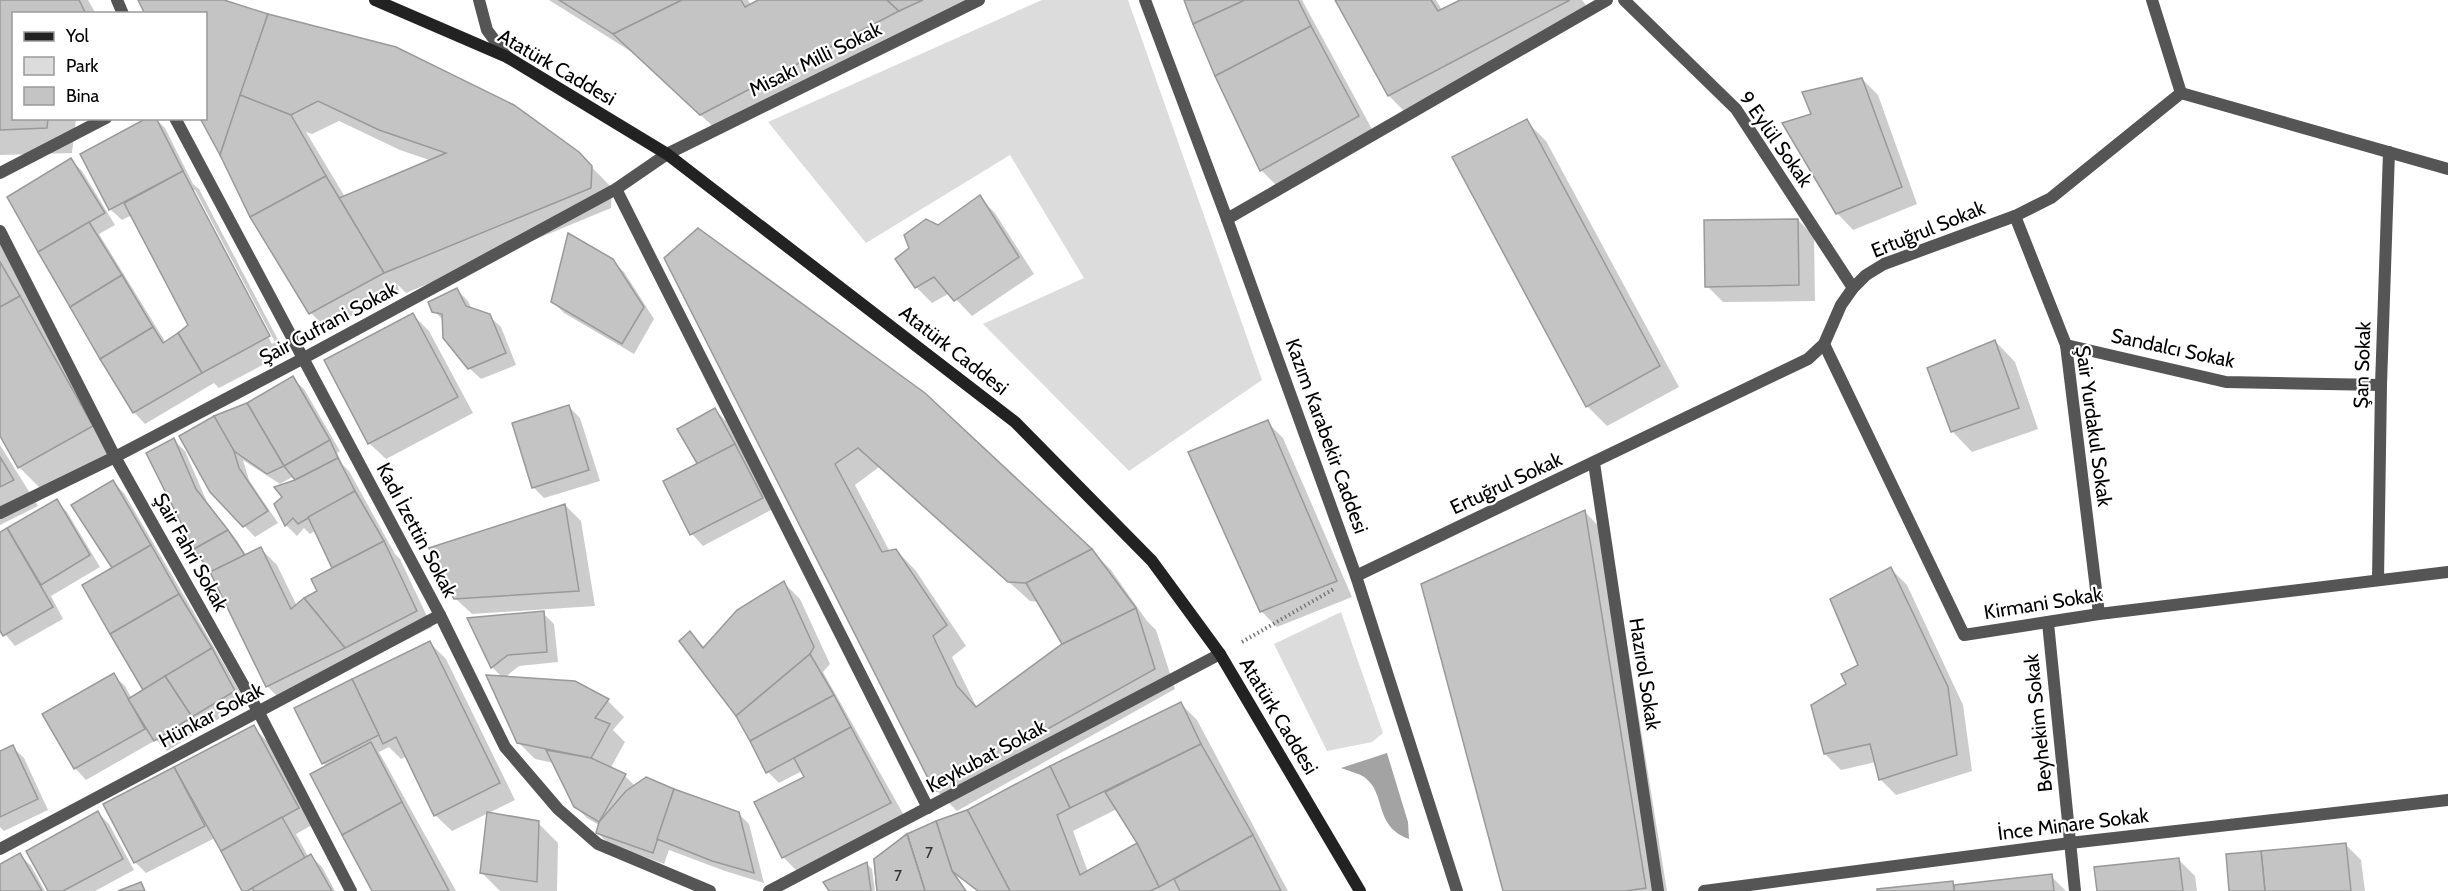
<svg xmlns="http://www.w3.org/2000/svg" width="2448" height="891" font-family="Cabin,sans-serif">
<rect width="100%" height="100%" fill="#fff"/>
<g fill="#dcdcdc">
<path d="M1042,0H1128L1262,380L1129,471L983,324L1084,278L1010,155L866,243L768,122Z"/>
<path d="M1341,612L1383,733L1372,742L1327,751L1274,644Z"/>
</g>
<path fill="#a3a3a3" d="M1387,753L1408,822L1409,839C1373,826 1387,793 1364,777C1358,773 1348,771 1341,768Z"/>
<g fill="#0003" fill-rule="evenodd">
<path d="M0,0H88L96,14H14V118H76L72,153L0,155Z"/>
<path d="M139,0H219L578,153L612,188L611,208L406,293L397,284L399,290L327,329L311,313L251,217L206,118V14ZM339,121L400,150L432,161L345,197L306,132L312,134Z"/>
<path d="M549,0H748L751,5L762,0H975L721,134L635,54Z"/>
<path d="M1186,0H1302L1374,133L1277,186L1261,170Z"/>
<path d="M1336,0H1436L1442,10L1463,0H1582L1592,13L1405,112L1389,96Z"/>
<path d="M1862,79L1878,95L1917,204L1853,230L1837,213L1813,115Z"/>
<path d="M155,118L165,128L193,184L199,189L285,353L219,388L214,383L145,424L134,412L9,198L71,160L82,171L115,225L99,234L166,343L190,326L132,215L122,220L110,209L82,155ZM191,190H195L275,342L272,344Z"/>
<path d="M1526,121L1546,141L1679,387L1607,426L1587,406Z"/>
<path d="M979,197L995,213L1034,274L972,316L950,293L932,303L916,287L938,227Z"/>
<path d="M1798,220L1814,236L1815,301L1723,302L1707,286Z"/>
<path d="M0,229L118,452L45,493L19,467L0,433Z"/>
<path d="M666,259L1091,550L1111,570L1147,621L1156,630L1175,689L957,811L937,791ZM879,467L1030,601L1039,602L1064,644L977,708L952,657L966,646L916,571L896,550L890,552L855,485Z"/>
<path d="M612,261L624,272L654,319L634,354L564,313L553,302Z"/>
<path d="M457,290L468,301L472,310L489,316L501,327L516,365L481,379L469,368L444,321L434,311Z"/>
<path d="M413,315L429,331L473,413L386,459L369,443L326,361Z"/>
<path d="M1995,341L2015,362L2038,429L1972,452L1952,431Z"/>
<path d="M292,378L304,389L340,451L337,453L343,465L349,471L395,554L400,559L432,627L283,702L267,686L174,440L185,451L207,502L238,542L246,556L261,549L277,565L297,606L319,592L335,568L316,530L310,534L304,528L297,536L286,525L276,504L298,480L294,476L280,484L243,460L249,480L278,523L255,537L211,491L248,405Z"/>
<path d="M569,407L580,418L600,481L544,498L533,487Z"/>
<path d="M715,410L726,421L773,509L703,546L692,534L665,482L700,466Z"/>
<path d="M1267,422L1283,438L1352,597L1277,627L1261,611Z"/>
<path d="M0,445L38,506L0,525Z"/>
<path d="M113,482L124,493L246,702L167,751L156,740L86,780L75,768L44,714L113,675L125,686L132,699L145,690L114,568Z"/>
<path d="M56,501L67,512L100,567L51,596L63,619L15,646L0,628V534Z"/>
<path d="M565,505L581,521L595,606L472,614L455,598Z"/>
<path d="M1585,512L1610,538L1667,891H1505Z"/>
<path d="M1891,569L1907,585L1963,705L1972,771L1896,795L1880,779L1876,762L1841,770L1825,754L1848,685L1859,666Z"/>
<path d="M784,583L800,599L830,664L823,672L906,819L799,873L783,857L806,778L802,771L779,783L768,772L690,633L705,648Z"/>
<path d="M543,613L554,624L558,662L519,666L504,678L575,682L608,701L624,717L613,730L625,742L610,769L625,776L635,786L674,790L738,813L749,824L764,883L725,871L669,850L664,864L609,844L598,833L599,825L587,818L575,806L554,763L535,759L518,742L503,678L492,667L470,619Z"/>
<path d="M430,643L446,659L515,800L452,831L435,815L407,756L401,759L389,747L379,752L456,891H374L327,767L323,763Z"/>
<path d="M1181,704L1197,720L1288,891H977L954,871L966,891H879L969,812ZM1117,809L1139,843L1088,872L1073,831Z"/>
<path d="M253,727L269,743L314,824L296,834L309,858L311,856L322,867L335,891H244L215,838L146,873L135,862L105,805Z"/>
<path d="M12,747L24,758L48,810L4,831L0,827V753Z"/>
<path d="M98,813L109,824L134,870L95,891H50Z"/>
<path d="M538,823L558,843L557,891H500L481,872Z"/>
<path d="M2345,844L2361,860L2365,891H2231Z"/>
<path d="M20,855L31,866L45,891H0V866Z"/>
<path d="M2179,860L2195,876L2197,891H2098Z"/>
<path d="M867,864L872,869L875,891H831Z"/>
<path d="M2051,876L2066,891H1878L1953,883L1956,886Z"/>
</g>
<g fill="#c4c4c4" stroke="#999" stroke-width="1.5">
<path d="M0,0H79L86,14H14V118H48L47,128L0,130Z"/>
<path d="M138,0H224L268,14L220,155L200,118H206V14H145Z"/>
<path d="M559,0H682L613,34Z"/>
<path d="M682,0H741L745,7L758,0H887L899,11L700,115L613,34Z"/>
<path d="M887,0H923L899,11Z"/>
<path d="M1184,0H1245L1193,24Z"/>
<path d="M1245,0H1298L1311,26L1215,76L1193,24Z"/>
<path d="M1335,0H1431L1438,11L1460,0H1570L1388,96Z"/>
<path d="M268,14L396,47L514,105L579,152L592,166L591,188L384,273L339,198L446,153L379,130L318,101L291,115L240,95Z"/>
<path d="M1311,26L1359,116L1260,171L1215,76Z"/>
<path d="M1862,78L1902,187L1836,214L1782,123L1811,114L1802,92Z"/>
<path d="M240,95L291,115L326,176L250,217L220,155Z"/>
<path d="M147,118H156L183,171L109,210L80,154Z"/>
<path d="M1527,119L1660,366L1586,407L1452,157Z"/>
<path d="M71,158L105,213L38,252L7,197Z"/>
<path d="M183,171L270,336L202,373L178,333L188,325L124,203Z"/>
<path d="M326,176L384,273L309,314L250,217Z"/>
<path d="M980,195L1019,257L954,301L934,277L915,288L895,259L909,248L904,235L926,219L938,225Z"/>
<path d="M1798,219L1799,285L1705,287L1704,220Z"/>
<path d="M89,222L122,275L70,307L38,252Z"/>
<path d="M698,228L925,393L1092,549L1026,583L1008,582L858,448L835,464L882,552L896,549L947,625L933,636L957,686L976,707L1062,644L1136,608L1155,669L935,792L664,258Z"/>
<path d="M568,233L613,259L644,307L622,344L551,302Z"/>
<path d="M0,262L20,296L0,307Z"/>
<path d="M122,275L153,327L100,359L70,307Z"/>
<path d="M457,288L466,306L490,314L506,353L468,369L443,338L442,314L432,312L428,302Z"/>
<path d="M20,296L93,426L18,468L0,436V307Z"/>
<path d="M413,313L458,397L368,444L324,360Z"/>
<path d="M153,327L163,343L178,333L202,373L133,413L100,359Z"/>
<path d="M1995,340L2019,408L1951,432L1927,368Z"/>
<path d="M293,376L330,440L284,466L247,403Z"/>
<path d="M247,403L284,466L267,474L234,451L214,416Z"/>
<path d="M569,405L589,470L532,488L512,423Z"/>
<path d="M715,408L735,444L698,465L677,429Z"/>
<path d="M214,416L234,451L239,468L268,511L243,527L210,492L179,436Z"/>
<path d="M1268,420L1337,581L1260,612L1188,452Z"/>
<path d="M174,438L196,489L228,530L194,549L146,453Z"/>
<path d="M330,440L338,458L295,480L284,466Z"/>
<path d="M735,444L763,498L690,535L663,481Z"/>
<path d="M0,457L14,480L0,487Z"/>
<path d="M338,458L355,491L298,524L293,518L285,526L274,504L282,497L274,487L295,480Z"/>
<path d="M113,480L151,545L112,568L71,505Z"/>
<path d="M355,491L384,541L332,568L308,517Z"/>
<path d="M57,499L90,555L41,585L7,528Z"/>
<path d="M565,504L579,591L454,599L429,548Z"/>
<path d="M1585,510L1646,888L1626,891H1503L1421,584Z"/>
<path d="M7,528L53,607L3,636L0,631V532Z"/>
<path d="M228,530L245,555L210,572L194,549Z"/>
<path d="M384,541L417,611L345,648L304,598L317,591L311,579Z"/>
<path d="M151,545L179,594L110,634L82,585Z"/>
<path d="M261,547L291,609L304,598L345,648L266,687L210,572Z"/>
<path d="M1092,549L1136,608L1062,644L1026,583Z"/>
<path d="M1891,567L1948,687L1957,755L1879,780L1870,744L1824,754L1811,705L1846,684L1841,674L1858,665L1830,599Z"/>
<path d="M784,581L814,647L810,654L736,716L679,641L690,631L703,648L737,610Z"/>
<path d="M179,594L212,648L143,690L110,634Z"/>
<path d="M544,611L547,652L508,655L491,668L467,618Z"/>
<path d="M430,641L500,783L434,816L396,737L383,744L352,679Z"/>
<path d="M212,648L235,691L192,717L165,676Z"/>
<path d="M810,654L834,695L750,741L736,716Z"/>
<path d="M114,673L145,729L74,769L42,714Z"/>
<path d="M486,675L575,681L609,699L595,718L610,724L591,758L517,743Z"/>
<path d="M165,676L192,717L154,741L128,699Z"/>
<path d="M352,679L379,735L322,764L294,708Z"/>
<path d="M834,695L851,727L766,773L750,741Z"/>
<path d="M1181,702L1201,744L1070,808L1050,766Z"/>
<path d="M254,725L299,808L221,851L174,767Z"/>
<path d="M851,727L891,803L782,858L754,802L804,777L794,758Z"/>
<path d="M371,742L402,802L342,835L310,774Z"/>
<path d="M1201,744L1253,835L1159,887L1137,843L1105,792Z"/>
<path d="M13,745L38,799L0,817V751Z"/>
<path d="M546,750L591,758L626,774L599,822L574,807Z"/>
<path d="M1050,766L1070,808L1057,815L1080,875L1137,843L1159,887L1150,891H1010L967,810Z"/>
<path d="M174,767L205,826L134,863L103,804Z"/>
<path d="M646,777L674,789L653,853L596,833L599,822L626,791Z"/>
<path d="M674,789L739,812L754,873L712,861L657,839Z"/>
<path d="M402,802L449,891H372L342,835Z"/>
<path d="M967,810L969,813L1010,891H978L952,871L936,821Z"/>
<path d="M98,811L123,859L63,891H48L26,851Z"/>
<path d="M487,812L539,821L537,882L480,873Z"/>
<path d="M282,817L305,858L247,891H242L221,851Z"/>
<path d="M936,821L952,871L966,891H925L907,834Z"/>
<path d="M907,834L925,891H877L874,859Z"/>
<path d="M907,834L925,891H877L874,859Z"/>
<path d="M1253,835L1281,891H1180L1174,879Z"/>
<path d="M2346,843L2351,891H2265L2261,851Z"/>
<path d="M2261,851L2265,891H2229L2226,854Z"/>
<path d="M20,853L42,891H0V864Z"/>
<path d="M311,854L332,891H254L252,888Z"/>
<path d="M2179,858L2183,891H2097L2094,867Z"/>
<path d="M867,862L871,891H829L823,882Z"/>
<path d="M2052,874L2054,891H1954V885Z"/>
<path d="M1953,881L1954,891H1877V889Z"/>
<path d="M141,882L145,891H118Z"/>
</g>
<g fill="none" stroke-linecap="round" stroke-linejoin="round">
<path stroke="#777" stroke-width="4" stroke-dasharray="1.5 3" stroke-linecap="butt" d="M1242,642L1334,589"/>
<g stroke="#555" stroke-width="12">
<path d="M117,0L123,14"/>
<path d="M479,0L487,30L507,57"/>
<path d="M1145,0L1227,219L1356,576L1457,891"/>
<path d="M1624,0L1736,109L1853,288"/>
<path d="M2152,0L2181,93"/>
<path d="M2181,93L2448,169"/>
<path d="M175,118L440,615L505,747L558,809L598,844L710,891"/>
<path d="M0,173L106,118"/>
<path d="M616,189L928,808"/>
<path d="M2015,216L2066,345L2099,614"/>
<path d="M1227,219L1607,0"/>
<path d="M0,231L115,457L258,711L351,891"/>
<path d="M1824,344L1964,635L2099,614L2448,572"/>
<path d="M2066,345L2226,382L2381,385"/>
<path d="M1594,463L1658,891"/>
<path d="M0,513L115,457L302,359L616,189L667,154L979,0"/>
<path d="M1356,576L1808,359L1824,344L1841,305L1853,288L1866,275L1884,264L2015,216L2051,198L2181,93"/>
<path d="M2378,580L2381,385L2389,152"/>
<path d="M2048,623L2075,891"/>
<path d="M0,849L440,615"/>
<path d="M769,891L1220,654"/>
<path d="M1704,891L2070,843L2448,800"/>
</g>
<path stroke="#222" stroke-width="12" d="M375,0L507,57L667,154L1015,422L1152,561L1220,654L1360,891"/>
</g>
<g text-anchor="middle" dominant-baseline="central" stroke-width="4.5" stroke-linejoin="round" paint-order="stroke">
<g font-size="16" fill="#313131">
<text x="929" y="852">7</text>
<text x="898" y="875">7</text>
</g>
<g font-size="20" fill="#000" stroke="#fff">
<text transform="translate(815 59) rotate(-26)">Misakı Milli Sokak</text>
<text transform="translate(557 67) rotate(30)">Atatürk Caddesi</text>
<text transform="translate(1776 139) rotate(55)">9 Eylül Sokak</text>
<text transform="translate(1928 229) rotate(-22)">Ertuğrul Sokak</text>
<text transform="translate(328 323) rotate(-28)">Şair Gufrani Sokak</text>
<text transform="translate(2173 348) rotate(12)">Sandalcı Sokak</text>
<text transform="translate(954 350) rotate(38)">Atatürk Caddesi</text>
<text transform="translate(2362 365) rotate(-88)">Şan Sokak</text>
<text transform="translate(2094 426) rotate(82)">Şair Yurdakul Sokak</text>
<text transform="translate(1327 436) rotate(70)">Kazım Karabekir Caddesi</text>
<text transform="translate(1506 483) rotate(-25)">Ertuğrul Sokak</text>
<text transform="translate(417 530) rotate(62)">Kadı İzettin Sokak</text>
<text transform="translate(191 552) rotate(61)">Şair Fahri Sokak</text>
<text transform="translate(2043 603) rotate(-9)">Kirmani Sokak</text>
<text transform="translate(1645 674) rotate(81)">Hazırol Sokak</text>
<text transform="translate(211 715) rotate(-28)">Hünkar Sokak</text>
<text transform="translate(1279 716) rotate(59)">Atatürk Caddesi</text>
<text transform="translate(2038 723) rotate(-96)">Beyhekim Sokak</text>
<text transform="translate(986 756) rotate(-28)">Keykubat Sokak</text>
<text transform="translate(2073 824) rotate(-7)">İnce Minare Sokak</text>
</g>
</g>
<rect x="12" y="12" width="195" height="108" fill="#ffffff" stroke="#999999" stroke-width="1.5"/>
<rect x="24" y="32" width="30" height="9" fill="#222222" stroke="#999999" stroke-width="1.5"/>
<text x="66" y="42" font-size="18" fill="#000000">Yol</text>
<rect x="24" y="57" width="30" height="18" fill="#dcdcdc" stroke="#999999" stroke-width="1.5"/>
<text x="66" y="72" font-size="18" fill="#000000">Park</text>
<rect x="24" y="87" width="30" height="18" fill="#c4c4c4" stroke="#999999" stroke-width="1.5"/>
<text x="66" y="102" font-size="18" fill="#000000">Bina</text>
</svg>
